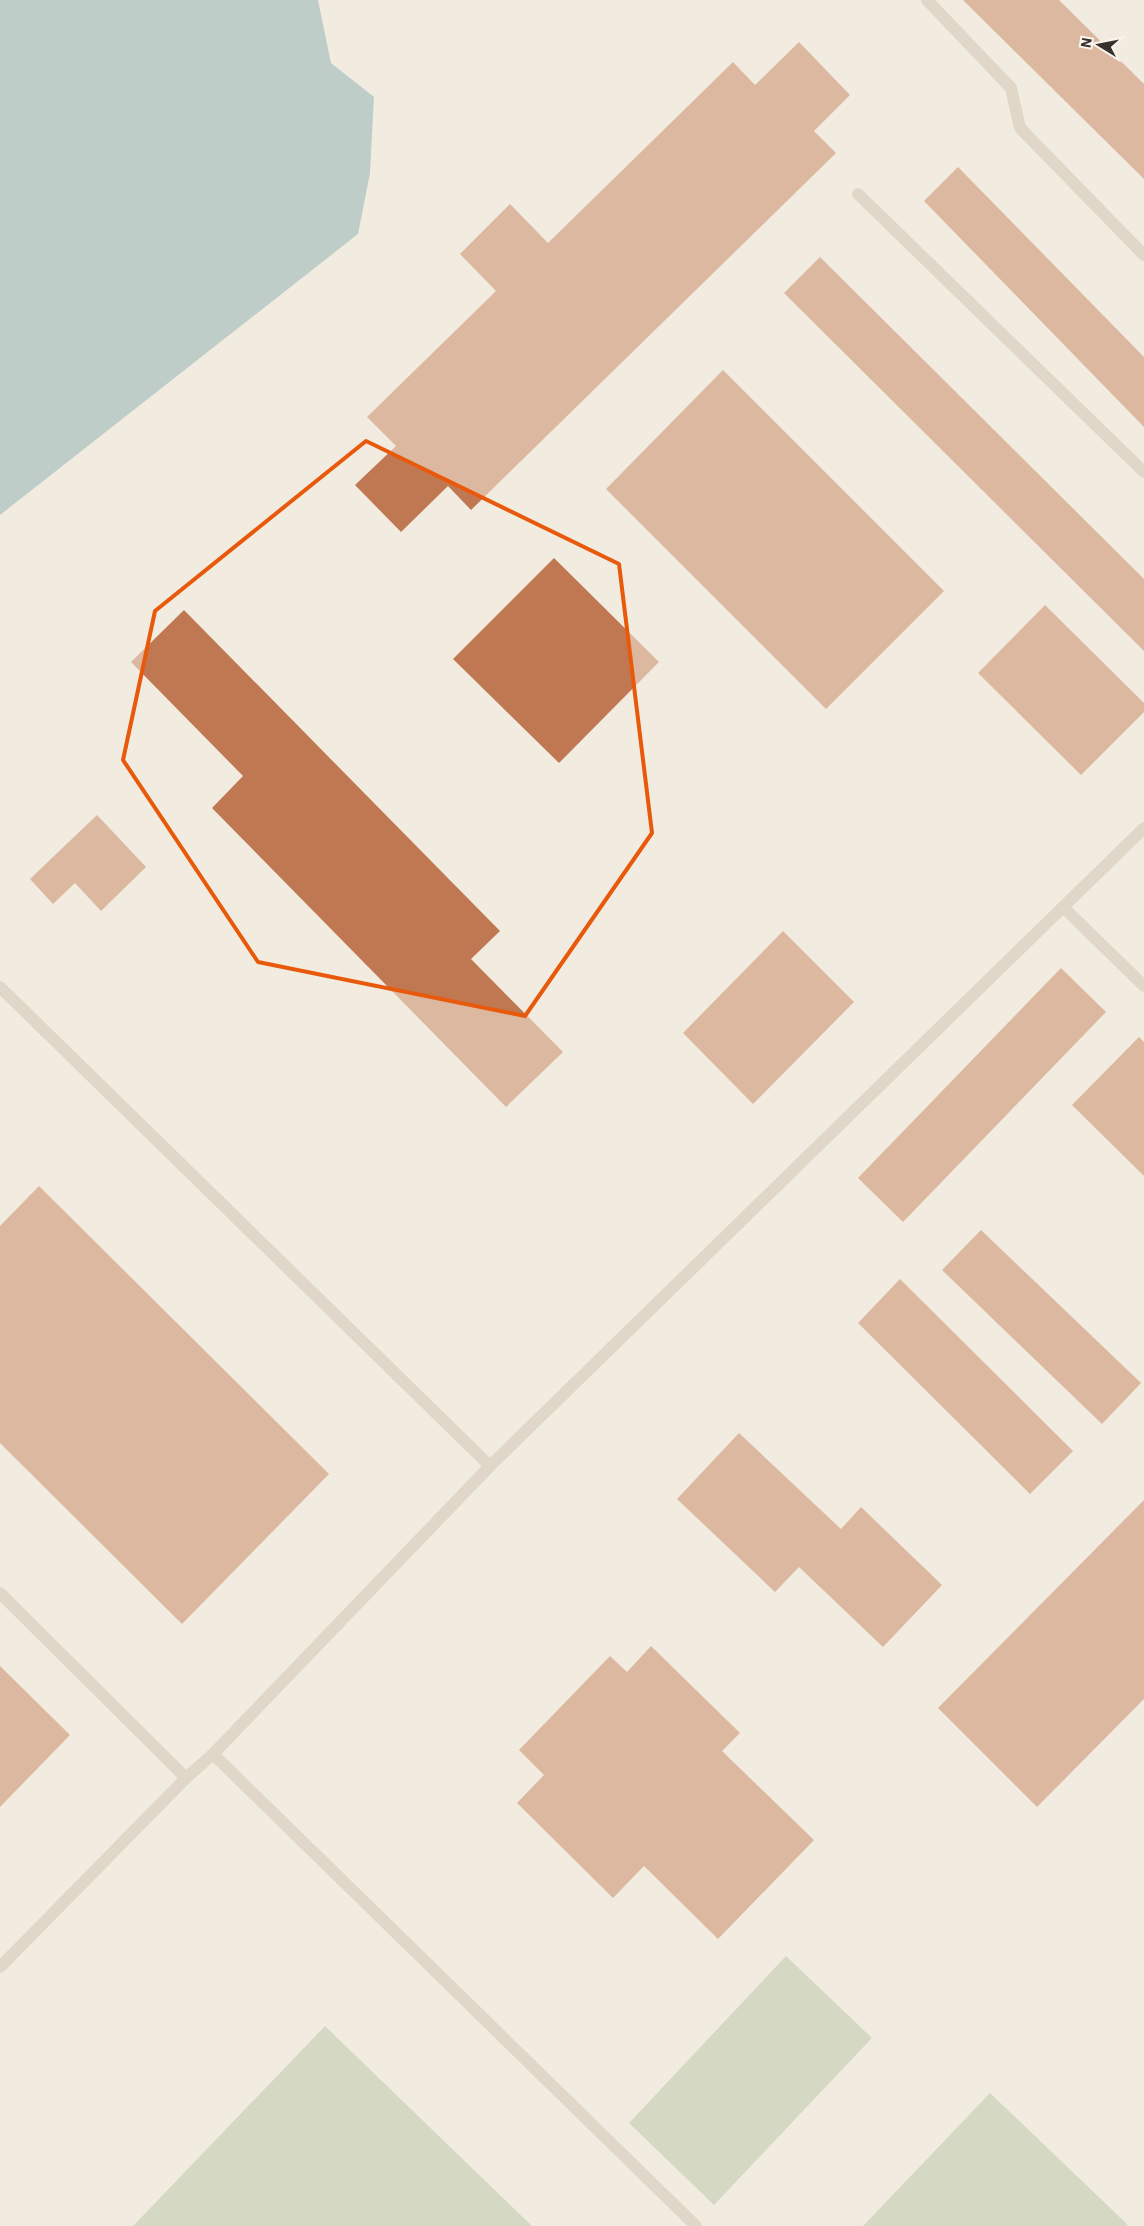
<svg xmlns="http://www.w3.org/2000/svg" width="1144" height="2226" font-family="'IBM Plex Sans',sans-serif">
<rect width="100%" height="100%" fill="#f2ece0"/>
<g fill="#b2c0a1">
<path d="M786,1956L872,2038L714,2205L629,2123Z"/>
<path d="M325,2026L532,2226H133Z"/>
<path d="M990,2093L1128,2225L1126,2226H863Z"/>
</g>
<path fill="#81a6ad" d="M0,0H318L331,63L374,97L370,173L358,234L0,515Z"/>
<g fill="#bf7851">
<path d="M963,0H1059L1144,84V179Z"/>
<path d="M799,42L850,95L814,131L836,153L471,510L448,486L401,532L355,485L396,446L367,417L496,291L460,254L510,204L548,243L733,62L755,85Z"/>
<path d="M958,167L1144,357V427L924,201Z"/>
<path d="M820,257L1144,579V651L784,293Z"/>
<path d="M723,370L944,591L826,709L606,489Z"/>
<path d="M554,558L659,662L559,763L453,659Z"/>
<path d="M1045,605L1144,703V712L1081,775L978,673Z"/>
<path d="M184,610L500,931L471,959L563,1052L506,1107L212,808L243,776L131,662Z"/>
<path d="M97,815L146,867L101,911L75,883L53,904L30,879Z"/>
<path d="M783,931L854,1002L753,1104L683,1033Z"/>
<path d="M1061,968L1106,1012L903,1222L858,1178Z"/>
<path d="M1139,1037L1144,1042V1176L1072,1105Z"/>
<path d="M39,1186L329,1474L182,1624L0,1443V1226Z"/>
<path d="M981,1230L1141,1383L1102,1424L942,1270Z"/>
<path d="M900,1279L1073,1451L1030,1494L858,1323Z"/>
<path d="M739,1433L841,1529L861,1507L942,1585L883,1647L799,1567L775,1592L677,1499Z"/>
<path d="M1144,1500V1699L1037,1807L938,1708Z"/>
<path d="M651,1646L740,1733L722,1751L814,1840L718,1939L644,1866L613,1898L517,1803L544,1775L519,1750L610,1656L627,1672Z"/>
<path d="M0,1666L70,1735L0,1807Z"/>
</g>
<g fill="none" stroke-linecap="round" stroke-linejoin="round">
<g stroke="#cabdac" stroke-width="12">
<path d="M927,0L1011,88L1020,128L1144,255"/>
<path d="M858,194L1144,472"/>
<path d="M1063,907L1144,986"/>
<path d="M0,987L490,1466"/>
<path d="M0,1593L186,1778"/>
<path d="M213,1754L696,2226"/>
<path d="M0,1967L186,1778L213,1754L490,1466L1144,828"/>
</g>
</g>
<path d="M0 0H1144V2226H0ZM366,441L619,564L652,833L525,1016L258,962L123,760L155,611Z" fill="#f2ece0" fill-opacity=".55" fill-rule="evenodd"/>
<path fill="none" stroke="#e8590c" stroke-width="4" stroke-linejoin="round" d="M366,441L619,564L652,833L525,1016L258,962L123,760L155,611Z"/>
<g transform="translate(1099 45) rotate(280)" stroke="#f9f5ed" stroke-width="4" paint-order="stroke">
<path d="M0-4L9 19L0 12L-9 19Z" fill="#38312b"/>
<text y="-8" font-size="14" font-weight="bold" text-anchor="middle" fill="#38312b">N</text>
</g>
</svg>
